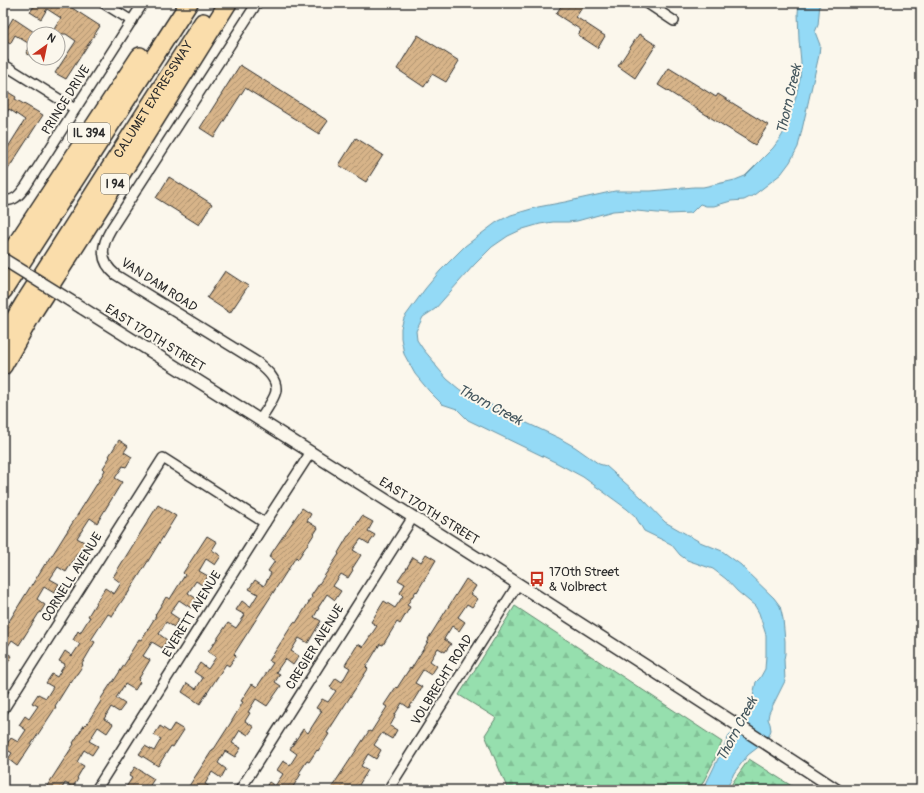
<svg xmlns="http://www.w3.org/2000/svg" width="924" height="793" font-family="Pangolin,sans-serif">
<defs>
<pattern id="forest-firs" width="22" height="20" patternUnits="userSpaceOnUse"><rect width="22" height="20" fill="#96dfae"/><path d="M5 1l3.5 6h-7zM16 11l3.5 6h-7z" fill="#81c096"/></pattern>
<pattern id="building-hatch" width="6" height="6" patternUnits="userSpaceOnUse"><rect width="6" height="6" fill="#d7b489"/><path d="M-1 1l2-2M0 6l6-6M5 7l2-2" fill="none" stroke="#af9370"/></pattern>
</defs>
<rect width="100%" height="100%" fill="#fbf7ec"/>
<filter id="ink" filterUnits="userSpaceOnUse"><feTurbulence type="fractalNoise" baseFrequency=".025" numOctaves="2"/><feDisplacementMap in="SourceGraphic" scale="8" xChannelSelector="R" yChannelSelector="G"/><feConvolveMatrix kernelMatrix="1 2 1 2 8 2 1 2 1" color-interpolation-filters="sRGB"/></filter>
<g filter="url(#ink)">
<g fill="url(#forest-firs)" stroke="#60856c">
<path d="M515,606L722,742L713,763L699,790H508L485,735L496,718L459,695Z"/>
<path d="M749,759L798,790H729L733,782Z"/>
</g>
<path fill="#94daf6" stroke="#6a94a5" d="M799,3H820L818,25L815,32L820,45L819,55L798,147L790,162L781,174L754,195L744,200L731,201L714,206H706L700,204L691,213L668,214L626,210L613,211L577,221L568,222H553L540,224L523,229L508,236L492,247L474,265L435,309L423,317L416,331L417,340L423,349L434,362L436,366L447,379L459,389L468,395L490,404L501,411L559,438L575,447L599,464L606,466L641,497L665,522L700,542L722,551L741,565L747,572L774,598L780,606L783,619L785,641V654L784,659L785,681L769,713L768,719L770,724L771,730L768,738L761,745L748,755L734,773L729,784L727,790H703L729,736L749,710L752,702L754,691L756,682L760,678L765,669L766,655V635L759,613L755,606L737,591L726,579L713,569L687,560L680,555L671,544L644,531L635,516L627,509L583,477L557,463L468,420L457,409L442,404L429,391L415,374L404,354L401,338V328L404,318L425,289L440,271L465,246L497,222L511,215L538,207L565,202L615,191H651L694,187H703L735,180L745,176L773,148L781,137L788,125L790,112L795,100L800,79L801,62L799,40L798,13Z"/>
<g fill="url(#building-hatch)" stroke="#2b2b2b">
<path d="M36,3H60L68,8L69,6L100,26L66,79L55,73L76,41L66,34H51L61,18L47,9L41,19L30,12Z"/>
<path d="M563,3H585L576,17L605,36L598,48L578,35L581,30L556,14Z"/>
<path d="M13,18L34,32V58L26,53L31,45L15,35L10,44L3,39V35Z"/>
<path d="M639,34L656,45L635,78L618,66Z"/>
<path d="M418,35L459,61L446,82L432,74L424,87L397,69Z"/>
<path d="M240,65L328,121L319,134L245,88L214,137L200,128Z"/>
<path d="M669,68L716,97L718,94L768,125L755,145L658,85Z"/>
<path d="M3,89L16,97L15,99L43,115L3,177V155L25,120L9,109L3,118Z"/>
<path d="M356,138L383,155L366,182L339,165Z"/>
<path d="M169,177L212,204L199,225L156,198Z"/>
<path d="M225,271L248,286L230,313L207,298Z"/>
<path d="M119,440L128,446L124,452L132,457L126,467L123,466L115,478L122,482L97,523L90,518L77,538L86,543L81,552L79,551L66,572L58,567L50,579L59,584L54,593L44,587L37,599L45,605L40,613H39L19,645L12,640L4,652L12,656L3,670V631L32,584V585L45,564L46,565L100,479L105,470L103,468L110,457L109,456Z"/>
<path d="M158,505L176,516L127,595H126L112,616L108,614L91,640L95,642L82,664L83,665L71,683L70,682L55,706L56,707L17,766L8,759L12,753L4,748L11,738L18,742L26,730L19,725L25,716L29,719L38,706L32,703L38,694L46,698L53,687L46,683L52,674L57,677L65,664L59,661L65,651L72,656L80,644L73,640L78,631L80,633L90,617L88,616L105,588L114,594L121,583L113,577Z"/>
<path d="M302,508L311,514L307,521L318,528L298,559L296,557L234,654L236,656L229,666L226,664L200,704L182,692L187,683L196,689L203,678L194,672L200,663L208,669L216,657L208,652L228,623L236,628L245,615L236,610L242,601L250,607L258,594L249,589L255,580L264,586L271,573L268,571L275,561L269,557Z"/>
<path d="M362,516L373,522L368,531L375,535L369,544L361,539L353,550L361,555L352,569L353,570L348,578L341,574L333,586L341,591L335,600L327,594L318,608H319L314,617L321,621L308,643L299,638L291,651L299,656L293,665L285,659L276,672L280,674L275,682L281,686L267,706L256,699L248,712L250,713L245,721L254,727L248,735L240,730L232,743L241,748L235,757L225,751L218,763L226,769L221,778L212,772L205,784L215,790H195L189,786L213,749H214L230,724L243,702L241,701L252,684L257,687L273,663L269,661L294,622L296,623L312,597L311,596L339,554L338,553L348,536H349Z"/>
<path d="M207,536L217,542L212,550L221,556L215,565L206,559L199,571L208,576L202,585L196,581L188,593L197,599L191,608L179,600L170,613L179,619L174,627L166,622L159,634L167,640L162,648L152,642L143,656L150,660L138,680L140,682L135,690L125,684L116,698L125,704L119,712L111,707L104,719L113,724L107,733L98,727L89,741L98,746L92,755L84,750L77,762L84,766L77,778L78,779L73,787L65,783L61,790H53L47,786L74,744L73,743L85,724L86,725L101,701L100,700L112,682H113L128,659L127,658L139,639L141,640L156,616L155,615L166,597L170,599L185,575L183,573Z"/>
<path d="M426,554L436,560L417,592L416,591L407,605L410,607L400,624L397,622L383,645L380,644L366,667L368,669L327,733L329,734L318,751L317,750L309,762L307,761L299,773L301,774L291,790H264L269,782L275,786L283,774L277,770L283,761L290,765L297,754L290,749L303,729L308,733L322,711L316,708L322,699L328,702L336,691L330,687L336,678L342,682L350,668L345,665L358,644L363,647L377,626L371,622L384,601L395,608L403,596L400,593L405,584L398,580L404,571H405L413,557L421,562Z"/>
<path d="M466,579L476,586L471,594L478,599L472,607L467,604L458,617L465,622L459,631L452,626L444,639L451,644L445,652L438,648L430,661L437,666L431,675L423,670L415,683L422,687L409,708L402,703L394,716L395,717L390,726L397,730L392,739L382,733L374,745L381,750L376,759L368,754L361,766L368,770L356,790H354L348,787L346,790H330L369,731L371,732L387,707L384,705L396,687L397,688L410,668L411,669L429,640L428,639Z"/>
<path d="M174,724L184,730L173,747L171,746L158,766L139,754L145,746L154,751L161,739L154,735L160,726L169,732Z"/>
<path d="M135,767L154,779L147,790H124L132,778L129,776Z"/>
</g>
<g fill="none" stroke-linecap="round" stroke-linejoin="round">
<defs>
<g id="minor">
<path d="M103,3L132,21"/>
<path d="M257,3L111,229C101,246 99,261 116,275L257,362C265,369 277,378 276,390C276,397 264,413 260,420"/>
<path d="M647,3L674,21"/>
<path d="M3,64L75,109"/>
<path d="M3,200C15,202 20,194 26,186L143,3"/>
<path d="M3,710L163,458L265,523"/>
<path d="M96,790L265,523L311,452"/>
<path d="M240,790L413,517"/>
<path d="M388,790L518,584"/>
</g>
<path id="tertiary" d="M82,308C335,467 587,626 837,790"/>
<g id="motorway">
<path d="M3,264L140,56"/>
<path d="M3,291L189,3"/>
<path id="s1" d="M3,338L24,303L203,22"/>
<path d="M3,366L34,311L105,200L228,3"/>
</g>
</defs>
<use href="#minor" stroke="#2b2b2b" stroke-width="12"/>
<use href="#tertiary" stroke="#2b2b2b" stroke-width="14"/>
<use href="#motorway" stroke="#2b2b2b" stroke-width="20"/>
<use href="#minor" stroke="#fbf7ec" stroke-width="9"/>
<use href="#tertiary" stroke="#fbf7ec" stroke-width="11"/>
<use href="#motorway" stroke="#faddab" stroke-width="17"/>
<defs>
<path id="tertiary-bridge" d="M3,259L82,308"/>
</defs>
<use href="#tertiary-bridge" stroke="#2b2b2b" stroke-width="14" stroke-linecap="butt"/>
<use href="#tertiary-bridge" stroke="#fbf7ec" stroke-width="11"/>
</g>
</g>
<defs>
<symbol id="bus-bare" viewBox="-9 -9 18 18"><path d="M-5-6H5V4H4V6H2V4H-2V6H-4V4H-5ZM-3.5-4V0h7V-4ZM-3.5 1.2v1.5H-2V1.2ZM2 1.2v1.5H3.5V1.2Z" fill="#c8321e" stroke="#fbf7ec" stroke-width="2.5" paint-order="stroke"/></symbol>
</defs>
<g fill-rule="evenodd">
<use href="#bus-bare" x="526" y="568" width="22" height="22"/>
</g>
<g text-anchor="middle" dominant-baseline="central" stroke-width="4" stroke-linejoin="round" paint-order="stroke">
<g fill="#fbf7ec" stroke="#696865" stroke-width="1">
<rect x="68" y="123" width="42" height="20" rx="3"/>
<rect x="101" y="174" width="28" height="20" rx="3"/>
</g>
<g font-size="12" font-weight="bold" fill="#2b2b2b">
<text x="89" y="133">IL 394</text>
<text x="115" y="184">I 94</text>
</g>
<g font-size="13" fill="#2b2b2b" stroke="#fbf7ec">
<text stroke="none"><textPath href="#s1" startOffset="282">CALUMET EXPRESSWAY</textPath></text>
<text transform="translate(66 100) rotate(-58)">PRINCE DRIVE</text>
<text transform="translate(159 285) rotate(33)">VAN DAM ROAD</text>
<text transform="translate(155 338) rotate(32)">EAST 170TH STREET</text>
<text transform="translate(429 511) rotate(32)">EAST 170TH STREET</text>
<text transform="translate(72 577) rotate(-58)">CORNELL AVENUE</text>
<text transform="translate(192 614) rotate(-58)">EVERETT AVENUE</text>
<text transform="translate(315 647) rotate(-58)">CREGIER AVENUE</text>
<text transform="translate(442 680) rotate(-58)">VOLBRECHT ROAD</text>
</g>
<g font-size="13" fill="#2b2b2b" stroke="#fbf7ec" text-anchor="start">
<text x="549" y="572">170th Street<tspan x="549" dy="15">&amp; Volbrect</tspan></text>
</g>
<g font-size="14" font-style="italic" fill="#45575e" stroke="#fbf7ec">
<text transform="translate(789 99) rotate(-77)">Thorn Creek</text>
<text transform="translate(490 405) rotate(28)">Thorn Creek</text>
<text transform="translate(737 729) rotate(-62)">Thorn Creek</text>
</g>
</g>
<rect width="924" height="793" fill="none" stroke="#fbf7ec" stroke-width="16"/>
<rect x="8" y="8" width="908" height="777" fill="none" stroke="#2b2b2b" stroke-width="1.5" filter="url(#ink)"/>
<g transform="translate(46 46) rotate(33)"><circle r="19" fill="#fbf7ec" stroke="#a8a59f"/>
<path d="M0-3L7 15L0 10L-7 15Z" fill="#c8321e"/>
<text y="-6" font-size="11" font-weight="bold" text-anchor="middle" fill="#2b2b2b">N</text>
</g>
</svg>
